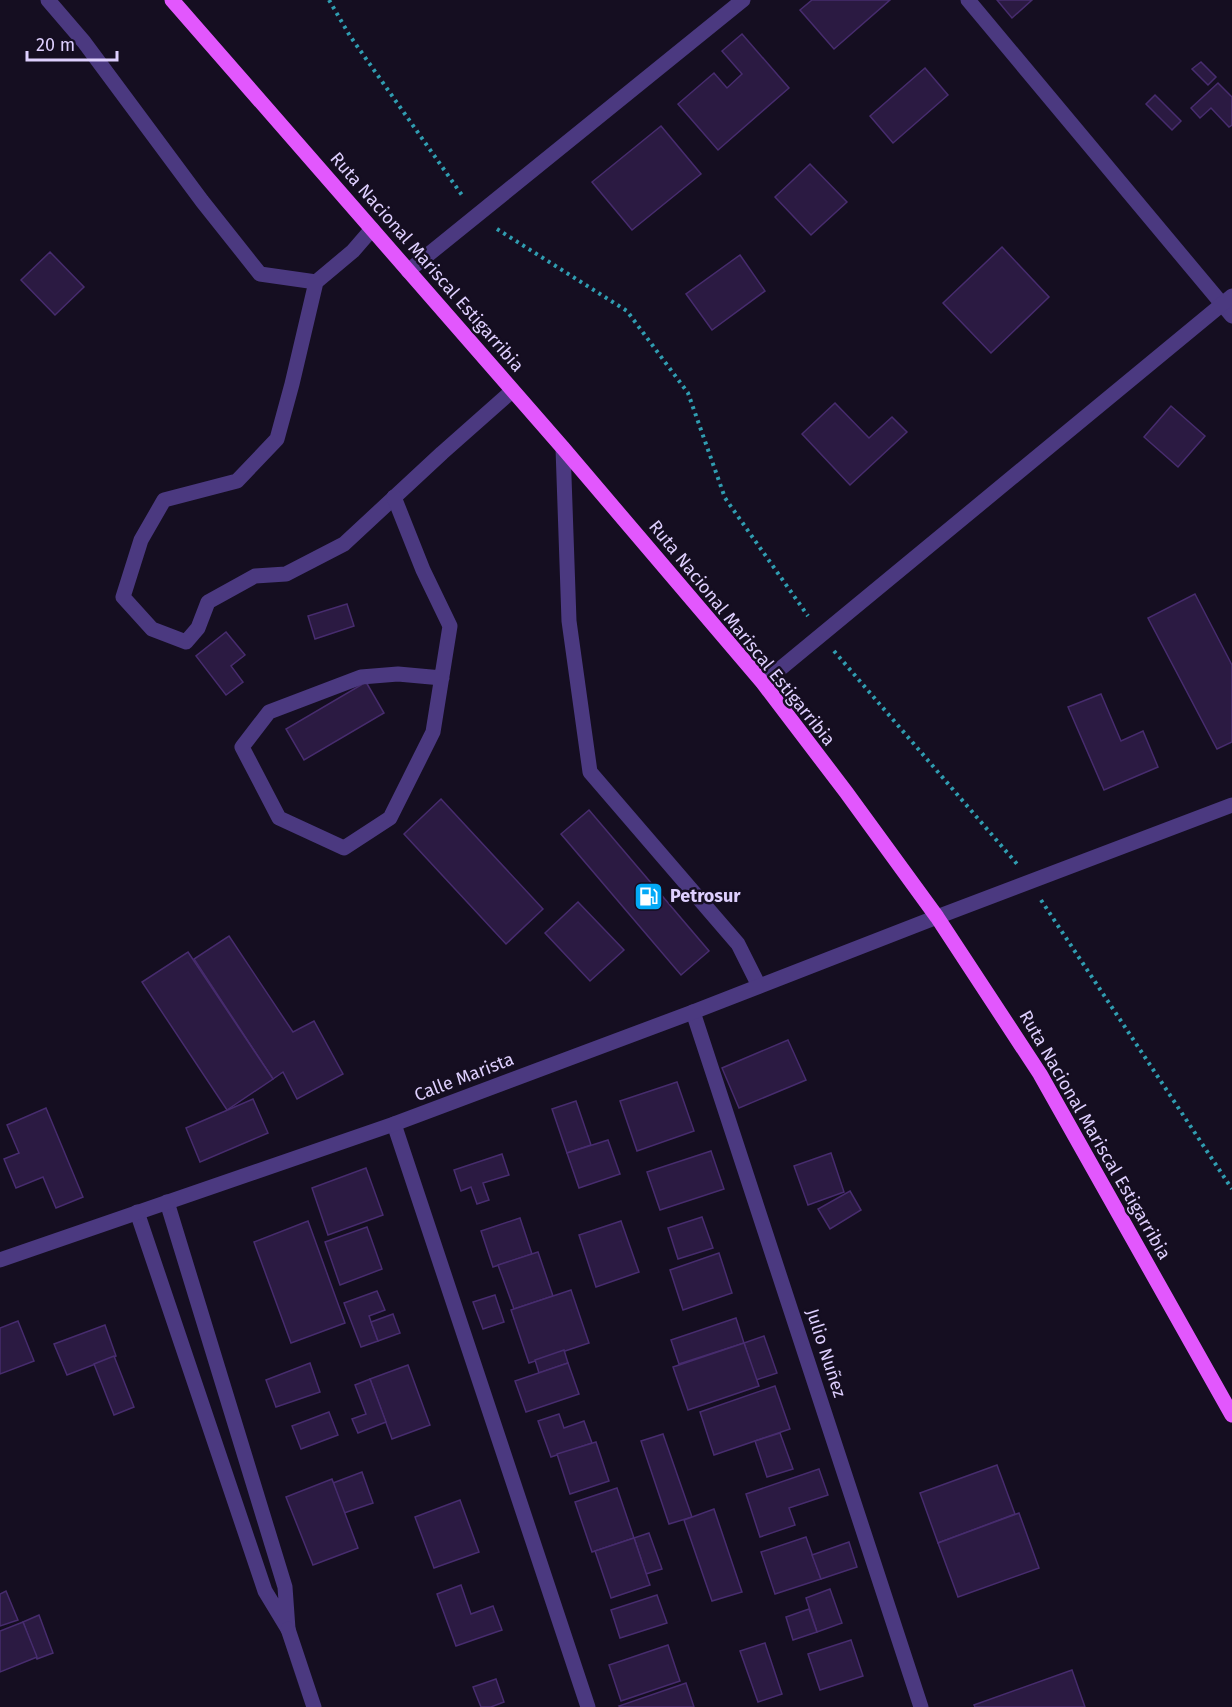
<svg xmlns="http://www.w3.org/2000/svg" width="1232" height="1707" font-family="'Fira Sans',sans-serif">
<rect width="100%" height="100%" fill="#150e21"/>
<g fill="#2b1a42" stroke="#472c6e" stroke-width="1.5">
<path d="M812,0H890L834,49L800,10Z"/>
<path d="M997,0H1032L1012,18Z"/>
<path d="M742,34L789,88L718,150L678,104L714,73L727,88L742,74L722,51Z"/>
<path d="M1201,62L1216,77L1208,85L1192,69Z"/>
<path d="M925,68L948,95L893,143L870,116Z"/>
<path d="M1218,83L1232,97V125L1229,127L1211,108L1200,118L1191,108Z"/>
<path d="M1155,95L1181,121L1172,130L1146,104Z"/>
<path d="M661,126L701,174L632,230L592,182Z"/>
<path d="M810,164L847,202L811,235L775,197Z"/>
<path d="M1002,247L1049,297L991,353L943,303Z"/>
<path d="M50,252L84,287L55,315L21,280Z"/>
<path d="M740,255L765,291L712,330L686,294Z"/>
<path d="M835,403L869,438L892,417L907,432L850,485L802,434Z"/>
<path d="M1171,406L1205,436L1178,467L1144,437Z"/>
<path d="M1195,594L1232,665V742L1217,749L1148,618Z"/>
<path d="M347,604L354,626L315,639L308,616Z"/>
<path d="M226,632L245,655L231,666L243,682L226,695L196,656Z"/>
<path d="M366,682L384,713L304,760L286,729Z"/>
<path d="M1101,694L1121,741L1143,731L1158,767L1104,790L1068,707Z"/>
<path d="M441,799L543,909L506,944L404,834Z"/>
<path d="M589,810L709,951L681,975L561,834Z"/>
<path d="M578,902L624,950L590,981L545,933Z"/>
<path d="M229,936L293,1032L314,1021L343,1074L297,1099L283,1072L273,1079L194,959Z"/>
<path d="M188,952L273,1079L227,1110L142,982Z"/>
<path d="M788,1040L806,1080L739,1108L722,1068Z"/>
<path d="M677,1082L694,1131L637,1151L620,1101Z"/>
<path d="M253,1099L268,1133L200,1162L186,1128Z"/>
<path d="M576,1101L591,1145L567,1153L552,1109Z"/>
<path d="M46,1108L83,1197L56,1208L43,1177L16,1188L4,1159L19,1153L7,1125Z"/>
<path d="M608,1140L620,1174L579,1188L567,1153Z"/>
<path d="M711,1151L724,1189L660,1210L647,1172Z"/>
<path d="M831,1153L844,1192L808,1205L794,1166Z"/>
<path d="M502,1154L509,1175L483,1183L489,1200L477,1204L471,1187L461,1191L454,1170Z"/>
<path d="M366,1168L383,1215L328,1235L312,1188Z"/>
<path d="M850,1191L861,1210L830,1229L818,1209Z"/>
<path d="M702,1217L713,1248L678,1259L668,1228Z"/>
<path d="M520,1218L532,1254L493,1267L481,1231Z"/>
<path d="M308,1221L345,1323L291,1343L254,1242Z"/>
<path d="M621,1221L639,1272L596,1287L579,1235Z"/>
<path d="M367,1227L382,1269L340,1285L325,1242Z"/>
<path d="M538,1252L553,1296L514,1309L498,1265Z"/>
<path d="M719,1253L732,1293L683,1310L670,1270Z"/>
<path d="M571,1290L589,1343L529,1363L511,1310Z"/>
<path d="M377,1291L385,1310L369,1316L378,1341L361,1347L344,1303Z"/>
<path d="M495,1295L504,1322L483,1329L473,1302Z"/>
<path d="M393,1314L400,1333L378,1341L371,1322Z"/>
<path d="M736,1318L744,1343L679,1364L671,1340Z"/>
<path d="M18,1321L34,1361L0,1374V1328Z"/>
<path d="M105,1325L116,1356L67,1375L54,1344Z"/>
<path d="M764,1336L777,1373L756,1380L744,1343Z"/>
<path d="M744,1343L759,1386L688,1410L673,1367Z"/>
<path d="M564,1350L568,1363L539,1373L535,1360Z"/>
<path d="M114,1356L134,1407L114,1415L94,1364Z"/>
<path d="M310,1363L320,1392L276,1407L266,1380Z"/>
<path d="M568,1363L579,1394L526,1412L515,1381Z"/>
<path d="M408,1365L430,1425L392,1439L370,1379Z"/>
<path d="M370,1379L386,1422L358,1433L352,1419L366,1414L355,1385Z"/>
<path d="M775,1386L790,1429L714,1455L700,1412Z"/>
<path d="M329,1412L338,1435L301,1449L292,1426Z"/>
<path d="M559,1414L564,1428L584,1421L592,1443L551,1457L538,1421Z"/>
<path d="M780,1433L793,1469L767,1477L755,1441Z"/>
<path d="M663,1434L692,1517L669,1524L641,1441Z"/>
<path d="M596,1442L609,1481L570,1494L557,1454Z"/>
<path d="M997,1465L1015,1514L938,1543L920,1493Z"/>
<path d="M819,1469L828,1495L789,1508L795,1525L760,1537L746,1494Z"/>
<path d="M362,1472L373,1503L344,1513L333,1483Z"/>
<path d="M332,1479L358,1548L313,1565L286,1497Z"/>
<path d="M617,1488L634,1538L592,1552L575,1502Z"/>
<path d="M460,1500L479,1552L434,1568L415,1517Z"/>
<path d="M714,1509L742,1592L712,1601L684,1520Z"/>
<path d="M1019,1513L1039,1568L958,1597L938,1543Z"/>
<path d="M649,1533L662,1569L646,1574L634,1538Z"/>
<path d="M806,1537L821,1579L775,1594L761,1552Z"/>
<path d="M634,1538L650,1585L611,1598L595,1551Z"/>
<path d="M849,1542L857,1567L821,1579L812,1555Z"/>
<path d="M461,1585L471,1614L493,1606L502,1630L456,1646L437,1594Z"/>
<path d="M830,1589L842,1623L817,1632L806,1598Z"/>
<path d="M6,1591L18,1620L0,1626V1594Z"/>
<path d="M657,1595L667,1623L620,1638L611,1610Z"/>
<path d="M809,1609L817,1632L793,1640L786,1617Z"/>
<path d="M39,1615L53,1653L37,1659L23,1622Z"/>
<path d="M23,1622L37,1657L0,1672V1631Z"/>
<path d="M851,1640L863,1676L820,1690L808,1654Z"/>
<path d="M765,1643L782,1694L758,1702L740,1651Z"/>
<path d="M668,1645L680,1681L621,1701L609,1665Z"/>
<path d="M1072,1670L1085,1707H975L974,1705Z"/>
<path d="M496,1679L504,1702L491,1707H481L473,1687Z"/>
<path d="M686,1683L694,1707H620L619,1706Z"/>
</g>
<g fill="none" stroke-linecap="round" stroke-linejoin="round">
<g stroke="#309db1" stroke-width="4" stroke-dasharray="3 4.5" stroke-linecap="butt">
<path d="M329,0L350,36L464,198"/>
<path d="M497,229L627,311L688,393L725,498L808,616"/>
<path d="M834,651L1017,864"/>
<path d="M1041,900L1232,1189"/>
</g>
<g stroke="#4b3980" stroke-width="15">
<path d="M48,0L84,42L202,201L260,274L316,282"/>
<path d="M372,229L353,251L316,282L292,384L277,439L237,481L164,500L141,540L123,597L152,629L186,642L198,628L208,602L255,576L286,574L344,544L442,453L512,391"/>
<path d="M563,448L569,621L590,772L738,944L759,986"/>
<path d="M394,497L423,570L450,626L433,732L390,818L344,848L279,818L242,747L269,712L361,677L398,674L442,678"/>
</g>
<g stroke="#4b3980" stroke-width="15">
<path d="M968,0L1232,316"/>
<path d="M408,271L743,0"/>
<path d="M763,683L1232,296"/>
<path d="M693,1012L921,1707"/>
<path d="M394,1124L588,1707"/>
<path d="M137,1212L265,1591L288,1629L285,1587L167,1202"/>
<path d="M0,1260L394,1124L693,1012L937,917L1232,805"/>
<path d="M288,1629L314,1707"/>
</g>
<path stroke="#e257fd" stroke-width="15" d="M172,0L563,448L763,683L846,792L937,917L1040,1074L1232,1415"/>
</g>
<defs>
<symbol id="fuel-square" viewBox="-11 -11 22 22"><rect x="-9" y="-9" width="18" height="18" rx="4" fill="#03a9f6" stroke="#150e21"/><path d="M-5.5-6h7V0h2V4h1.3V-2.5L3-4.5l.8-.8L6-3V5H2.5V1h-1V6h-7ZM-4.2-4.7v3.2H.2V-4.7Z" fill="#fff"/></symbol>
</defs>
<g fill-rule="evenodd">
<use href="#fuel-square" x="632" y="880" width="33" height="33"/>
</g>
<g text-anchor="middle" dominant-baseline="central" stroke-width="5" stroke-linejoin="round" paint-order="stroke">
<g font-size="18" fill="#decffe" stroke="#150e21">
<text transform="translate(427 262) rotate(49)">Ruta Nacional Mariscal Estigarribia</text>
<text transform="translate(742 633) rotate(51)">Ruta Nacional Mariscal Estigarribia</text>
<text transform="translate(464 1077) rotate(-21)">Calle Marista</text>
<text transform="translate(1095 1135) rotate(60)">Ruta Nacional Mariscal Estigarribia</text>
<text transform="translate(826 1353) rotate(72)">Julio Nuñez</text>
</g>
<g font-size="18" font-weight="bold" fill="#decffe" stroke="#150e21" text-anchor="start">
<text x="670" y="896">Petrosur</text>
</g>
</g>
<path d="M27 51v9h90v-9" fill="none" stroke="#decffe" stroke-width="3"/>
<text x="36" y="51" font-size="18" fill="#decffe" stroke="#150e21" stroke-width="4.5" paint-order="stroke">20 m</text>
</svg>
